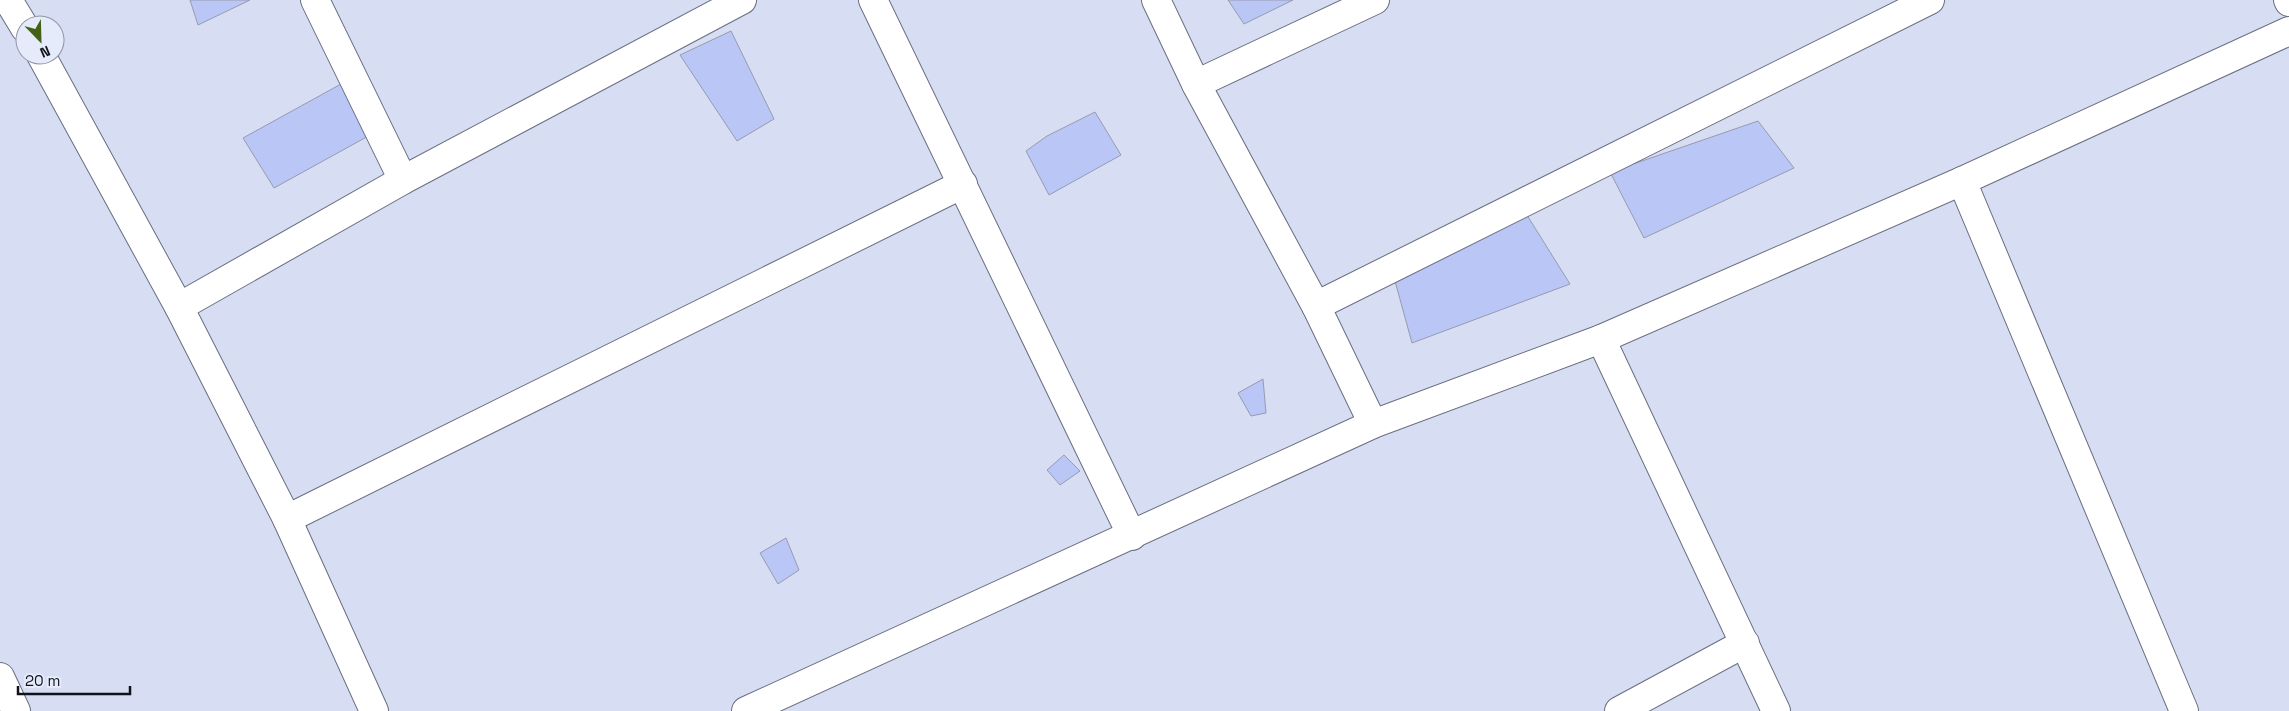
<svg xmlns="http://www.w3.org/2000/svg" width="2289" height="711" font-family="'Space Grotesk',sans-serif">
<rect width="100%" height="100%" fill="#d7ddf3"/>
<g fill="#bac6f5" stroke="#969bb0">
<path d="M190,0H250L198,25Z"/>
<path d="M1228,0H1293L1244,24Z"/>
<path d="M731,31L774,119L737,141L680,55Z"/>
<path d="M341,84L372,134L274,188L243,138Z"/>
<path d="M1095,112L1121,155L1049,195L1026,151L1047,136Z"/>
<path d="M1758,121L1794,168L1644,238L1610,172Z"/>
<path d="M1525,212L1570,284L1412,343L1395,281Z"/>
<path d="M1263,379L1266,413L1251,416L1238,393Z"/>
<path d="M1064,455L1080,471L1060,485L1047,470Z"/>
<path d="M786,538L799,570L778,584L760,553Z"/>
</g>
<g fill="none" stroke-linecap="round" stroke-linejoin="round">
<defs>
<g id="minor">
<path d="M8,0L25,28"/>
<path d="M315,0L403,180"/>
<path d="M873,0L1132,536"/>
<path d="M1156,0L1196,84L1316,306L1373,424"/>
<path d="M2288,0L2289,2"/>
<path d="M41,55L179,307L287,519L374,711"/>
<path d="M1196,84L1375,0"/>
<path d="M1962,181L2184,711"/>
<path d="M1316,306L1930,0"/>
<path d="M179,307L403,180L742,0"/>
<path d="M1601,339L1776,711"/>
<path d="M287,519L963,184"/>
<path d="M0,677L16,711"/>
<path d="M746,711L1373,424L1601,339L1962,181L2289,31"/>
<path d="M1619,711L1745,643"/>
</g>
</defs>
<use href="#minor" stroke="#696e81" stroke-width="30"/>
<use href="#minor" stroke="#fff" stroke-width="28"/>
</g>
<g transform="translate(40 40) rotate(157)"><circle r="24" fill="#e6ebfc" stroke="#9195a2"/>
<path d="M0-4L9 19L0 12L-9 19Z" fill="#456113"/>
<text y="-8" font-size="14" font-weight="bold" text-anchor="middle" fill="#11131a">N</text>
</g>
<path d="M18 686v8h112v-8" fill="none" stroke="#11131a" stroke-width="2.5"/>
<text x="25" y="686" font-size="15" fill="#11131a" stroke="#e6ebfc" stroke-width="4" paint-order="stroke">20 m</text>
</svg>
